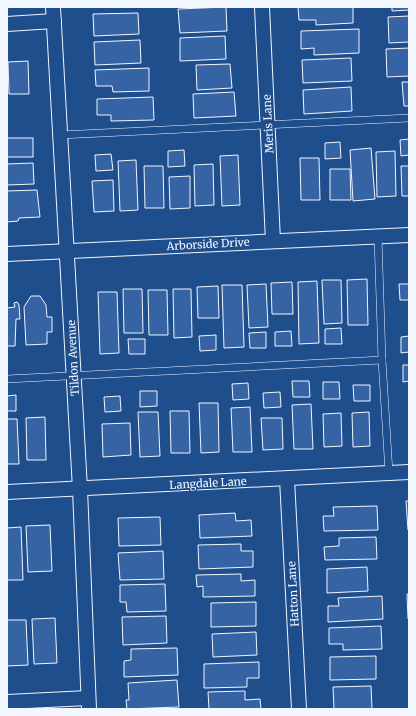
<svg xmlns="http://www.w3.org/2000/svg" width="416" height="716" font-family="Merriweather,serif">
<rect width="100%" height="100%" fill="#1f4e8c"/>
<g fill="#3563a3" stroke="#f2f6ff">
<path d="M226,7L227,31L180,33L178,9Z"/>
<path d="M298,7H353V23L316,25V20H299Z"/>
<path d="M392,7H409V10L392,11Z"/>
<path d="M138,13L139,34L94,36L93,14Z"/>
<path d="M409,16V42L389,43L388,17Z"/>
<path d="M359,29V53L314,55V48L301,49V31Z"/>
<path d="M225,36L226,59L180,61V38Z"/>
<path d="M140,40L141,63L95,65L94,42Z"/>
<path d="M409,48V76L387,77L386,49Z"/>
<path d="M351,58L352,81L303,83L302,60Z"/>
<path d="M28,61L29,94H9L8,62Z"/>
<path d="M230,64L232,88L197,90L196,65Z"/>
<path d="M149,68V91L113,92L112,86H96L95,70Z"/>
<path d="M402,82H409V106H404Z"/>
<path d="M351,87L352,111L304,114L303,90Z"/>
<path d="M234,92L236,116L194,118L193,94Z"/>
<path d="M153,97L154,120L111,121V115H97V99Z"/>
<rect x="7" y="138" width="26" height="19"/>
<path d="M409,139V155L401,156L400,140Z"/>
<path d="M340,142L341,158L325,159V143Z"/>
<path d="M371,148L375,199L353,201L350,150Z"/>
<path d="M184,150L185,166L168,167V151Z"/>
<path d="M395,151L396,196L377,197L376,152Z"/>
<path d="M111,154L113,170L96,171L95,155Z"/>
<path d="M238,155L240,205L222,206L220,156Z"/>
<path d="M300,158H319L320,200H301Z"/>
<path d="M136,160L138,210L120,211L118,161Z"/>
<path d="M33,163L34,184L7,185V164Z"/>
<path d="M213,164L214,205L195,206L194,165Z"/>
<path d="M144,166H163L164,208H145Z"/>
<path d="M401,166H409V196H402Z"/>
<path d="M330,169H350L351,200H330Z"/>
<path d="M190,176V208L170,209L169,177Z"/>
<path d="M113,180L114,211L94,212L92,181Z"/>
<path d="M37,190L40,217L19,218L18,221L7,222V191Z"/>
<path d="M367,279L368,325H348L347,280Z"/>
<path d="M322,280H341L342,323L324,324Z"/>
<path d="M317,281L319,343L299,344L298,282Z"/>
<path d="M292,282L293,314H272L271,283Z"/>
<path d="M266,284L268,327L249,328L247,285Z"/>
<path d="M399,284H409V300H400Z"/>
<path d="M222,285H242L244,347L224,348Z"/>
<path d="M218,286L219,318H198L197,287Z"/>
<path d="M123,289H142L143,333H124Z"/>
<path d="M173,289H191L192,337L174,338Z"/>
<path d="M148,290H167L168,335H149Z"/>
<path d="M98,292H117L119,353L100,354Z"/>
<path d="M31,296H40L46,305L47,317H52V332H47V344L26,345L24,307Z"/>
<path d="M17,302L19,305L20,319H16L15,346H7V308L15,307L14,303Z"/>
<path d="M341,328L342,344H325V329Z"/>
<path d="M291,331L292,346H275V332Z"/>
<path d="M266,332V348H250L249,333Z"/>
<path d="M216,335V350L200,351L199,336Z"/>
<path d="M409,336V352L401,353V337Z"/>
<path d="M128,339H145V354H129Z"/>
<path d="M403,365H409V381L403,382Z"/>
<path d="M292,381H309L310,397H293Z"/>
<path d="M323,382H339L340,399H323Z"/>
<path d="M248,383L249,399L233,400L232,384Z"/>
<path d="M353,385H370V401H354Z"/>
<path d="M140,391H157V406L140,407Z"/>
<path d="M280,392L281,407L264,408L263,393Z"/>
<path d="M16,395V411H7V396Z"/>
<path d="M120,396L121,411L105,412L104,397Z"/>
<path d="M199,403H218L219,452L201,453Z"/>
<path d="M311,404L313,449H294L292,405Z"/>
<path d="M250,407L252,452H233L231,408Z"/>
<path d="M170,411H189L190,453H171Z"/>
<path d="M138,412H158L160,456L140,457Z"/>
<path d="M369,412L370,446L353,447L352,413Z"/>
<path d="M341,413L342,446L324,447L323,414Z"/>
<path d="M45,417L46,460H27L26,418Z"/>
<path d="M261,418H282L283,449L263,450Z"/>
<path d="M7,419H17L19,464H7Z"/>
<path d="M130,423L131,455L103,457L102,424Z"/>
<path d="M406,501H409V530H408Z"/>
<path d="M377,506L378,530L324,531L323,516H334L333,507Z"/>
<path d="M235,513L236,521L251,520L252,536L200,538L199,515Z"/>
<path d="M160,517L161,545L119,546L118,518Z"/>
<path d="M50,525L52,571L28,572L26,526Z"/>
<path d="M21,527L23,580H7V528Z"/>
<path d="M376,537L377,559L325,560L324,547L339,546V538Z"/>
<path d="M241,544V551H253V567L199,569L198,545Z"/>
<path d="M163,551L164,579L120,580L118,553Z"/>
<path d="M367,567L368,591L327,593V569Z"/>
<path d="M241,574V581L255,580V596L203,597V586L197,587L196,575Z"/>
<path d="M165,584L166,611L127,612L126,602H120V585Z"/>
<path d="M407,594H409V618L408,619Z"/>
<path d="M382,596L383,619L328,622V606H339L338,598Z"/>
<path d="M256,602V626L211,627V603Z"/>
<path d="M166,616L167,643L123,645L122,617Z"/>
<path d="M55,618L57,663L34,664L32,619Z"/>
<path d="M7,620H26L28,665L7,666Z"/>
<path d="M381,626L382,649L343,650V644H329V628Z"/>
<path d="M256,632L257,655L213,657L212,634Z"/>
<path d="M177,648L178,675L124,677V661L131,660V649Z"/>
<path d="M376,656V679L330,680V657Z"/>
<path d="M259,662V678H247V687L204,688V664Z"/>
<path d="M177,680L179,707L127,709L126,700H129L128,683Z"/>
<path d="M371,686L372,709H334L333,687Z"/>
<path d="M245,691V700L260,699L261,709H209L208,692Z"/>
</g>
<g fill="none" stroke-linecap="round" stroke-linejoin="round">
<defs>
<g id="lane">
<path d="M60,135L409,118"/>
<path d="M378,237L382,360L389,473"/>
<path d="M7,379L382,360"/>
</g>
<g id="street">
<path d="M53,7L80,489L89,709"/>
<path d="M262,7L273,241"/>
<path d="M7,24L54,21"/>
<path d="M7,254L409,235"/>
<path d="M287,479L299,709"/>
<path d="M7,492L409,472"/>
<path d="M7,702L88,698"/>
</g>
</defs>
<use href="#lane" stroke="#f2f6ff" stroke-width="8"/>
<use href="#street" stroke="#f2f6ff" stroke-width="16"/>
<use href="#lane" stroke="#1f4e8c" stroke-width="7"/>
<use href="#street" stroke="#1f4e8c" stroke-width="14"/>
</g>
<g text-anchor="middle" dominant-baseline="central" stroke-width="3" stroke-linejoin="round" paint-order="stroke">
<g font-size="11" fill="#f2f6ff" stroke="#1f4e8c">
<text transform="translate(268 124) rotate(-93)">Meris Lane</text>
<text transform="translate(208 244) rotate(-3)">Arborside Drive</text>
<text transform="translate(73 358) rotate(-93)">Tildon Avenue</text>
<text transform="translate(208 483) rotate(-3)">Langdale Lane</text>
<text transform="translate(293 594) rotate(-93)">Hatton Lane</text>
</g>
</g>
<rect width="416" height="716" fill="none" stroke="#f2f6ff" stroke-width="16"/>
</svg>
